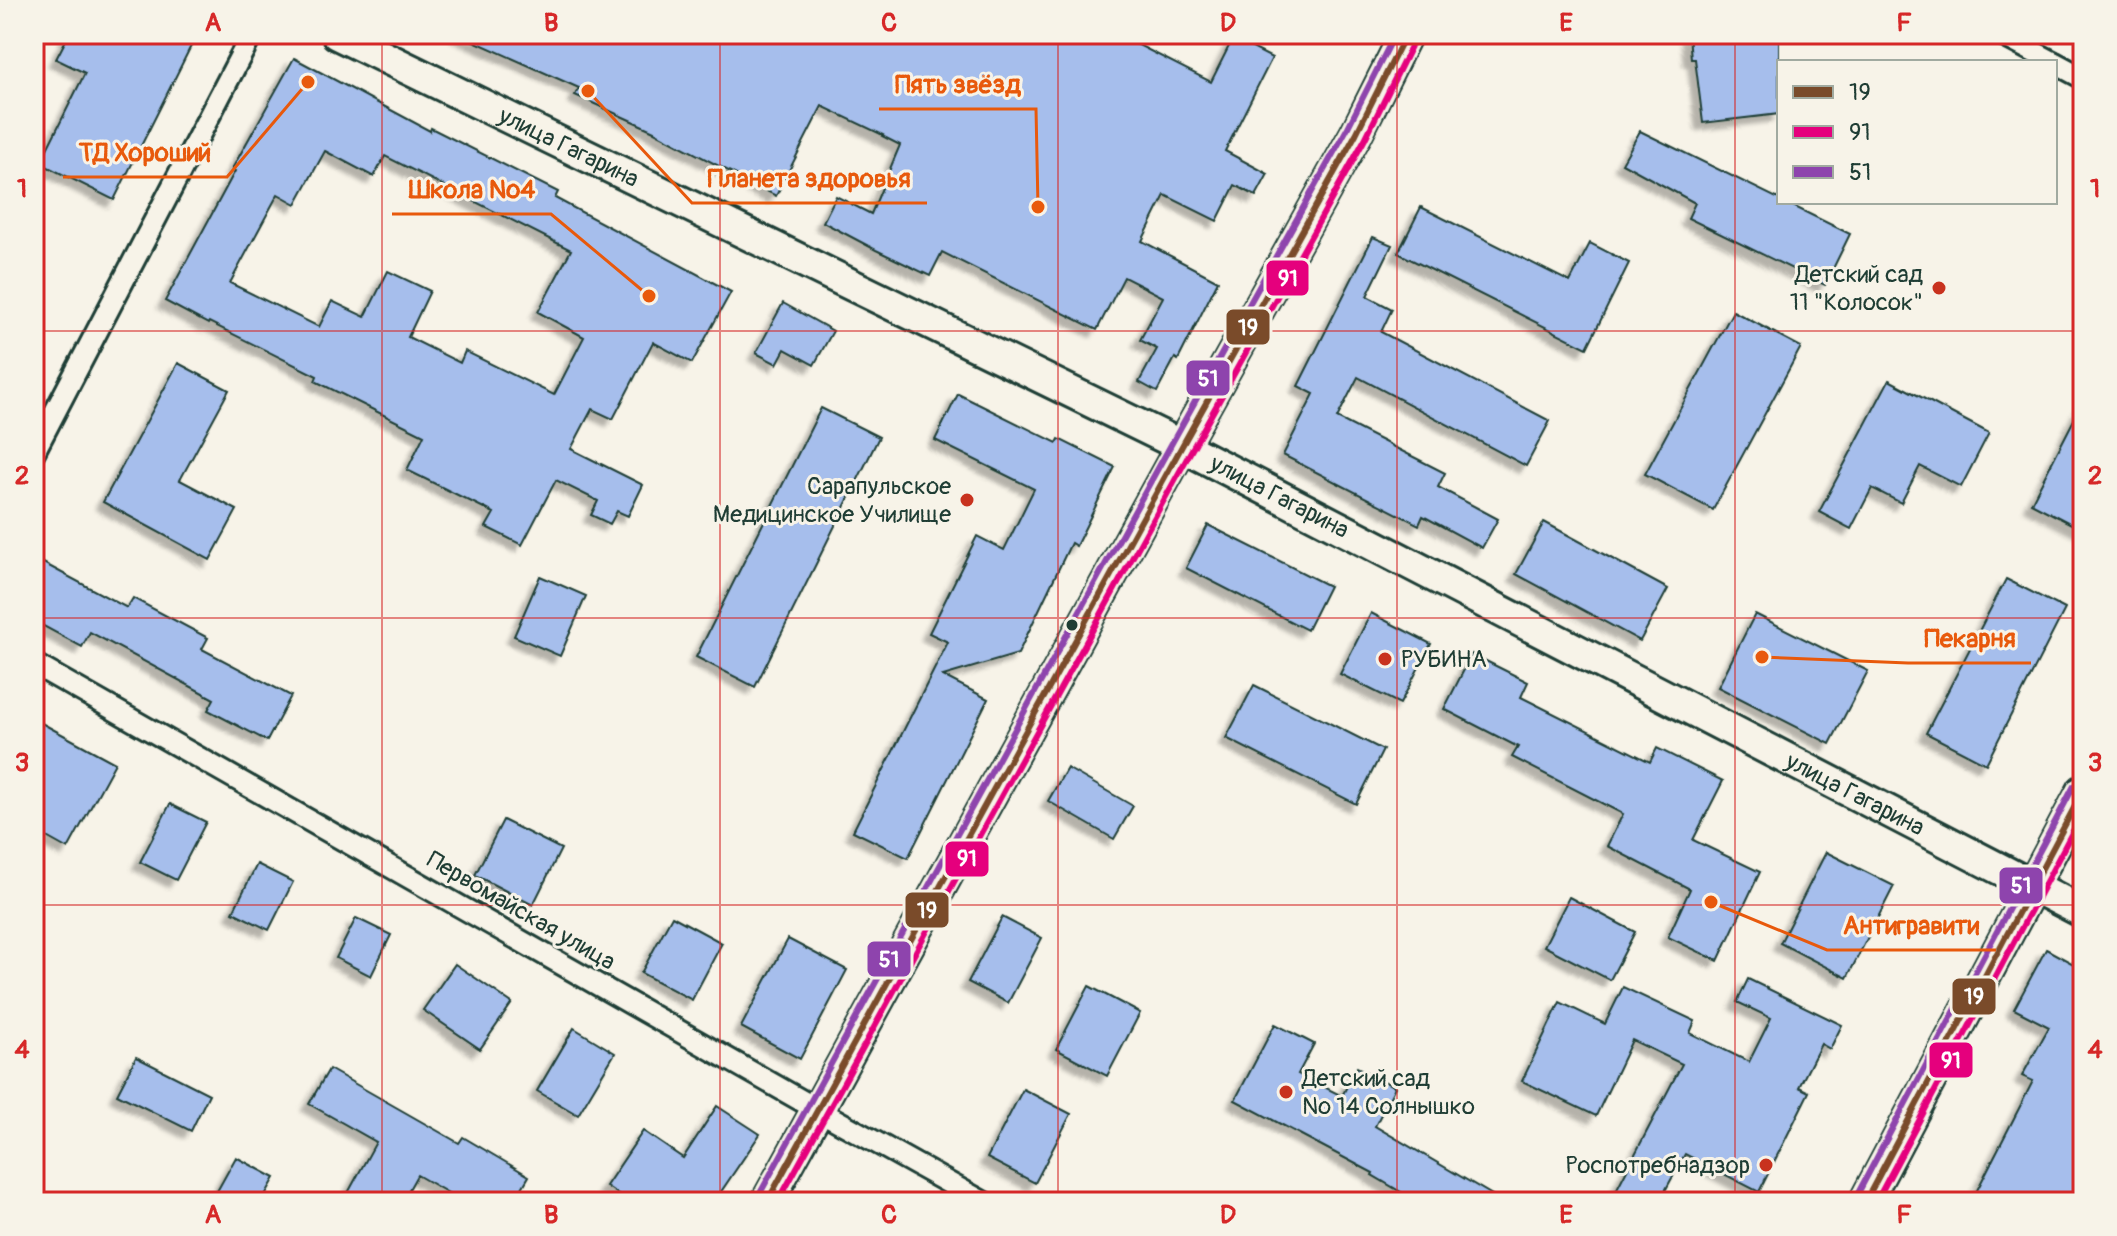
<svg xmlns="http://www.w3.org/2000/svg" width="2117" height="1236" font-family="Pangolin,sans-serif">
<defs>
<filter id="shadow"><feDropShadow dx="-7" dy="7" stdDeviation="2" flood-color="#0004"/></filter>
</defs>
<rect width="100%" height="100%" fill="#f7f3e8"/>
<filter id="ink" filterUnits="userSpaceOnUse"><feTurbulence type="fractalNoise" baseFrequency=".0125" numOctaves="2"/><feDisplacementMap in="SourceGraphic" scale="16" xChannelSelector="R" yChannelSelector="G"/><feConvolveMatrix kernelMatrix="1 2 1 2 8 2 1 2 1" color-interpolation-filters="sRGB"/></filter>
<g filter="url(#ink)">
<g fill="#a6beec" stroke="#1f3d34" stroke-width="2" fill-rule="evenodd" filter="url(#shadow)">
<path d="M69,34H197L114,200L40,163L85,73L56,59Z"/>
<path d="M458,34H1117L1211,82L1233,38L1272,58L1225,151L1268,174L1256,196L1235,185L1217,221L1165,195L1142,241L1218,281L1178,360L1175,358L1157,392L1139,382L1157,349L1140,340L1163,297L1124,277L1097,330L942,252L930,276L876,250L823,222L836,196L871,214L900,145L882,136L883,135L822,106L776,196L654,132V131L575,95L579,88Z"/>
<path d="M1689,34H1779V114L1703,123L1695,59H1691Z"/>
<path d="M294,58L430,131L431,128L558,192L555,198L731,292L692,363L653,342L613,419L592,409L571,449L643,485L628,516L617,511L610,524L591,515L598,501L556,480L522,545L486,527L494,513L407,470L424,435L315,381L317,376L209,322L208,324L165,301L235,171L232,169ZM325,151L374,177L385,156L571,250L538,312L584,337L554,395L465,351L460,363L408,337L430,291L388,271L365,317L332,301L319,327L230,283L278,194L296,204Z"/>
<path d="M1640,131L1779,199V202H1785L1850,234L1825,285L1688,218L1695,203L1622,163Z"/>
<path d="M1421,207L1570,282L1590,243L1629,263L1587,348L1398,253Z"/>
<path d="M1373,237L1392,245L1367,296L1392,309L1381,332L1550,421L1526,466L1358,377L1337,418L1445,473L1438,487L1498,519L1482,548L1423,516L1419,525L1283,455L1314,394L1298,386Z"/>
<path d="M783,303L833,331L814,365L785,349L777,364L756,353Z"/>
<path d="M1733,311L1801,347L1713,510L1645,474Z"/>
<path d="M178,363L229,390L180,480L237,510L210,560L103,502Z"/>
<path d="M1889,380L1989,433L1961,487L1920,466L1901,503L1872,488L1851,529L1819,512Z"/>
<path d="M958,394L1057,443L1059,439L1115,467L1076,546L1071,543L1018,654L943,676L988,699L908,858L853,831L948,642L929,633L977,536L1004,550L1034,489L935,440Z"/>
<path d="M2083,402V530L2031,503Z"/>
<path d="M821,408L879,437L755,687L696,657Z"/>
<path d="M1544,522L1668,589L1640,641L1516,574Z"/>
<path d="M1208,525L1329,586L1307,630L1186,568Z"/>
<path d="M34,558L127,608L133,598L208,638L202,649L291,696L267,741L208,710L214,699L90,632L82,647L34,621Z"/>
<path d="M540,576L586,596L560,656L514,636Z"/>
<path d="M2006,579L2065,609L1986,764L1926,733Z"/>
<path d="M1371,613L1431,644L1400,704L1340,674Z"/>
<path d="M1755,614L1868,671L1830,744L1718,687Z"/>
<path d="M1472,654L1528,682L1521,697L1650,762L1657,748L1723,781L1693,840L1760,872L1718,961L1668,937L1690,889L1607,846L1623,814L1512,757L1518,747L1444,709Z"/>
<path d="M1254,685L1383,750L1356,804L1226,738Z"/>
<path d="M34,719L115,763L68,849L34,830Z"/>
<path d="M1067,768L1133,806L1114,839L1048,801Z"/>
<path d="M170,804L206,822L176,880L140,862Z"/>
<path d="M503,820L561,849L533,905L475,875Z"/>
<path d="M1826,852L1894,886L1847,978L1780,943Z"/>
<path d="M257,864L293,882L269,930L233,912Z"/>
<path d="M1569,897L1635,932L1610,980L1544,946Z"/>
<path d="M672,916L722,943L692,1000L641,973Z"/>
<path d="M1002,917L1042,938L1008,1003L968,982Z"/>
<path d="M356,918L391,935L371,976L336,958Z"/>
<path d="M788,939L847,970L800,1059L741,1027Z"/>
<path d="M2046,949L2083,969V1202H1971L2033,1081L2022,1076L2049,1027L2014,1009Z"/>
<path d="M455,964L512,1003L480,1049L423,1010Z"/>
<path d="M1748,979L1842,1025L1830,1049L1821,1044L1799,1087L1809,1092L1759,1192L1685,1154L1659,1202H1610L1682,1064L1632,1040L1596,1116L1522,1081L1560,1002L1605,1024L1623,987L1695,1021L1690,1033L1749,1062L1771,1018L1737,1002Z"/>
<path d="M1089,986L1140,1013L1107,1076L1056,1049Z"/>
<path d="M1275,1024L1314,1044L1298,1074L1342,1096L1357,1067L1395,1087L1375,1126L1504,1202H1418L1372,1175L1373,1173L1235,1100Z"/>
<path d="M574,1028L615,1053L578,1115L537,1091Z"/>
<path d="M136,1057L209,1094L191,1131L117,1094Z"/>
<path d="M329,1069L459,1143L463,1137L529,1176L514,1202H464L417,1175L402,1202H343L376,1142L309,1104Z"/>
<path d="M1023,1089L1071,1114L1035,1183L987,1158Z"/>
<path d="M717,1106L760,1134L714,1202H630L606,1186L643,1131L683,1158Z"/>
<path d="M236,1157L275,1178L261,1202H211Z"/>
</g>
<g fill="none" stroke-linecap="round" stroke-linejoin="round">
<defs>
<g id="street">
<path d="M2000,34L2053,62"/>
<path d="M2055,63L2083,78"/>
<path d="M34,452L252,34"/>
<path d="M34,664L818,1110L983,1202"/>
</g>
<g id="secondary">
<path id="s1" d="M337,34L1182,446L2083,912"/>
<path d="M767,1202L1182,446L1356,134L1406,34"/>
<path d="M1865,1202L2083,791"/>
</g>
</defs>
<use href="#street" stroke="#1f3d34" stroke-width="26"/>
<use href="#secondary" stroke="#1f3d34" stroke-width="36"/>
<use href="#street" stroke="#f7f3e8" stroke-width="20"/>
<use href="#secondary" stroke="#f7f3e8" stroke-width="30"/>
<defs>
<g id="bus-1">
<path d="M767,1202L1182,446L1356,134L1406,34"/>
<path d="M1865,1202L2083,791"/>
</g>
<g id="bus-2">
<path d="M778,1202L1191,451L1365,139L1415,38"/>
<path d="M1876,1202L2083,812"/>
</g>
<g id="bus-3">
<path d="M758,1197L1173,441L1347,129L1395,34"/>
<path d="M1856,1197L2074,786"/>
</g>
</defs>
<use href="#bus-1" stroke="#f7f3e8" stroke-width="12"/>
<use href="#bus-2" stroke="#f7f3e8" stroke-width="12"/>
<use href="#bus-3" stroke="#f7f3e8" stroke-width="12"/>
<use href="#bus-1" stroke="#7a4b2a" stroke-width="6"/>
<use href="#bus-2" stroke="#e5007d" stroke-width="6"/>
<use href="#bus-3" stroke="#8e44ad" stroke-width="6"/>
</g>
</g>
<path fill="none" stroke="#d62828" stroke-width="2" stroke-opacity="0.55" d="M382,34V1202M720,34V1202M1058,34V1202M1397,34V1202M1735,34V1202M34,331H2083M34,618H2083M34,905H2083"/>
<g fill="#c8321e" stroke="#f7f3e8" stroke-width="3">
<circle cx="1939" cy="288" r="8"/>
<circle cx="967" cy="500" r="8"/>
<circle cx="1385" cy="659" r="8"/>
<circle cx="1286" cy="1092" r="8"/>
<circle cx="1766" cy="1165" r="8"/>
</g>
<circle fill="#1f3d34" stroke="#f7f3e8" stroke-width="3" cx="1072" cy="625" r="7"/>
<g text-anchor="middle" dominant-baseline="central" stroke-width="6" stroke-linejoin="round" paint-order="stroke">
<g font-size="24" fill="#1f3d34" stroke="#f7f3e8">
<text stroke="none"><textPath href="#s1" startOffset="258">улица Гагарина</textPath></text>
<text stroke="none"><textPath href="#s1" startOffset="1050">улица Гагарина</textPath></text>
<text stroke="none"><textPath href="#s1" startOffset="1698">улица Гагарина</textPath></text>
<text transform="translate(521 911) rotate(30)">Первомайская улица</text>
</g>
<g font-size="24" fill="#1f3d34" stroke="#f7f3e8" text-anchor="end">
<text x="1923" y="274">Детский сад<tspan x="1923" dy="28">11 "Колосок"</tspan></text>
<text x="951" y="486">Сарапульское<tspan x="951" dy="28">Медицинское Училище</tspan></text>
<text x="1401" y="659" text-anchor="start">РУБИНА</text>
<text x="1302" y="1078" text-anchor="start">Детский сад<tspan x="1302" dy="28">№ 14 Солнышко</tspan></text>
<text x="1750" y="1165">Роспотребнадзор</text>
</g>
</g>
<path fill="none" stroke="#e8590c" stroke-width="3" d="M1038 207L1036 109H879M308 82L227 177H63M588 91L692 203H927M649 296L551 214H392M1762 657L1908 663H2031M1711 902L1827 950H1996"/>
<g fill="#e8590c" stroke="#f7f3e8" stroke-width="3">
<circle cx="1038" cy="207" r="8"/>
<circle cx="308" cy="82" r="8"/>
<circle cx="588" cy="91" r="8"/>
<circle cx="649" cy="296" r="8"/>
<circle cx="1762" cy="657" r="8"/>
<circle cx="1711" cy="902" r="8"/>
</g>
<g font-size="26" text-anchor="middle" font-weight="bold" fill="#e8590c" stroke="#f7f3e8" stroke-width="6" stroke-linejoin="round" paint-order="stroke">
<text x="958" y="93">Пять звёзд</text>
<text x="145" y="161">ТД Хороший</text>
<text x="809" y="187">Планета здоровья</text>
<text x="472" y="198">Школа №4</text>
<text x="1970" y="647">Пекарня</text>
<text x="1911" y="934">Антигравити</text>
</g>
<g stroke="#f7f3e8" stroke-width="3">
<rect x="1265" y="259" width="45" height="38" rx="8" fill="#e5007d"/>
<rect x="1225" y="308" width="46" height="38" rx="8" fill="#7a4b2a"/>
<rect x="1185" y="359" width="46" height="38" rx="8" fill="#8e44ad"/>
<rect x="944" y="840" width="46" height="38" rx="8" fill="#e5007d"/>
<rect x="1998" y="866" width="46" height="39" rx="8" fill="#8e44ad"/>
<rect x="904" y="891" width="46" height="38" rx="8" fill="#7a4b2a"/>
<rect x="866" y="940" width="46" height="38" rx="8" fill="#8e44ad"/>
<rect x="1951" y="977" width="46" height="39" rx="8" fill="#7a4b2a"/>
<rect x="1928" y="1041" width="46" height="38" rx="8" fill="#e5007d"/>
</g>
<g font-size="22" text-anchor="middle" font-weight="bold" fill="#fff">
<text x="1288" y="286">91</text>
<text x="1248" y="335">19</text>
<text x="1208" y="386">51</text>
<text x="967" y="866">91</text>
<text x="2021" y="893">51</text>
<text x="927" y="918">19</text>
<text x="889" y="967">51</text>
<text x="1974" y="1004">19</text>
<text x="1951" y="1068">91</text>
</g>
<rect width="2117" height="1236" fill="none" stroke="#f7f3e8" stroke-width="88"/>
<rect x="1777" y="60" width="280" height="144" fill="#f7f3e8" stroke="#a1aaa0" stroke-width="2"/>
<rect x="1793" y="86" width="40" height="12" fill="#7a4b2a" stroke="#a1aaa0" stroke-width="2"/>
<text x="1849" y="100" font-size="24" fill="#1f3d34">19</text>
<rect x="1793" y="126" width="40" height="12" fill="#e5007d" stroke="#a1aaa0" stroke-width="2"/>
<text x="1849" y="140" font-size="24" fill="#1f3d34">91</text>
<rect x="1793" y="166" width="40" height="12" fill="#8e44ad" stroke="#a1aaa0" stroke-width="2"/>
<text x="1849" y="180" font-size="24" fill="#1f3d34">51</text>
<rect x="44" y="44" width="2029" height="1148" fill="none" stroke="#d62828" stroke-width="3"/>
<g font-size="26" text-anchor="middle" font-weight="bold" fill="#d62828">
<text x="213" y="31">A</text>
<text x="551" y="31">B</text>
<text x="889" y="31">C</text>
<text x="1228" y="31">D</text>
<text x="1566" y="31">E</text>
<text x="1904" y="31">F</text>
<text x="22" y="197">1</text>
<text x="2095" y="197">1</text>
<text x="22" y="484">2</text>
<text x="2095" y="484">2</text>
<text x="22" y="771">3</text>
<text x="2095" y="771">3</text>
<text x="22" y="1058">4</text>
<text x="2095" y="1058">4</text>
<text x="213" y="1223">A</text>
<text x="551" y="1223">B</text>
<text x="889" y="1223">C</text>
<text x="1228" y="1223">D</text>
<text x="1566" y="1223">E</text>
<text x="1904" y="1223">F</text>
</g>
</svg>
